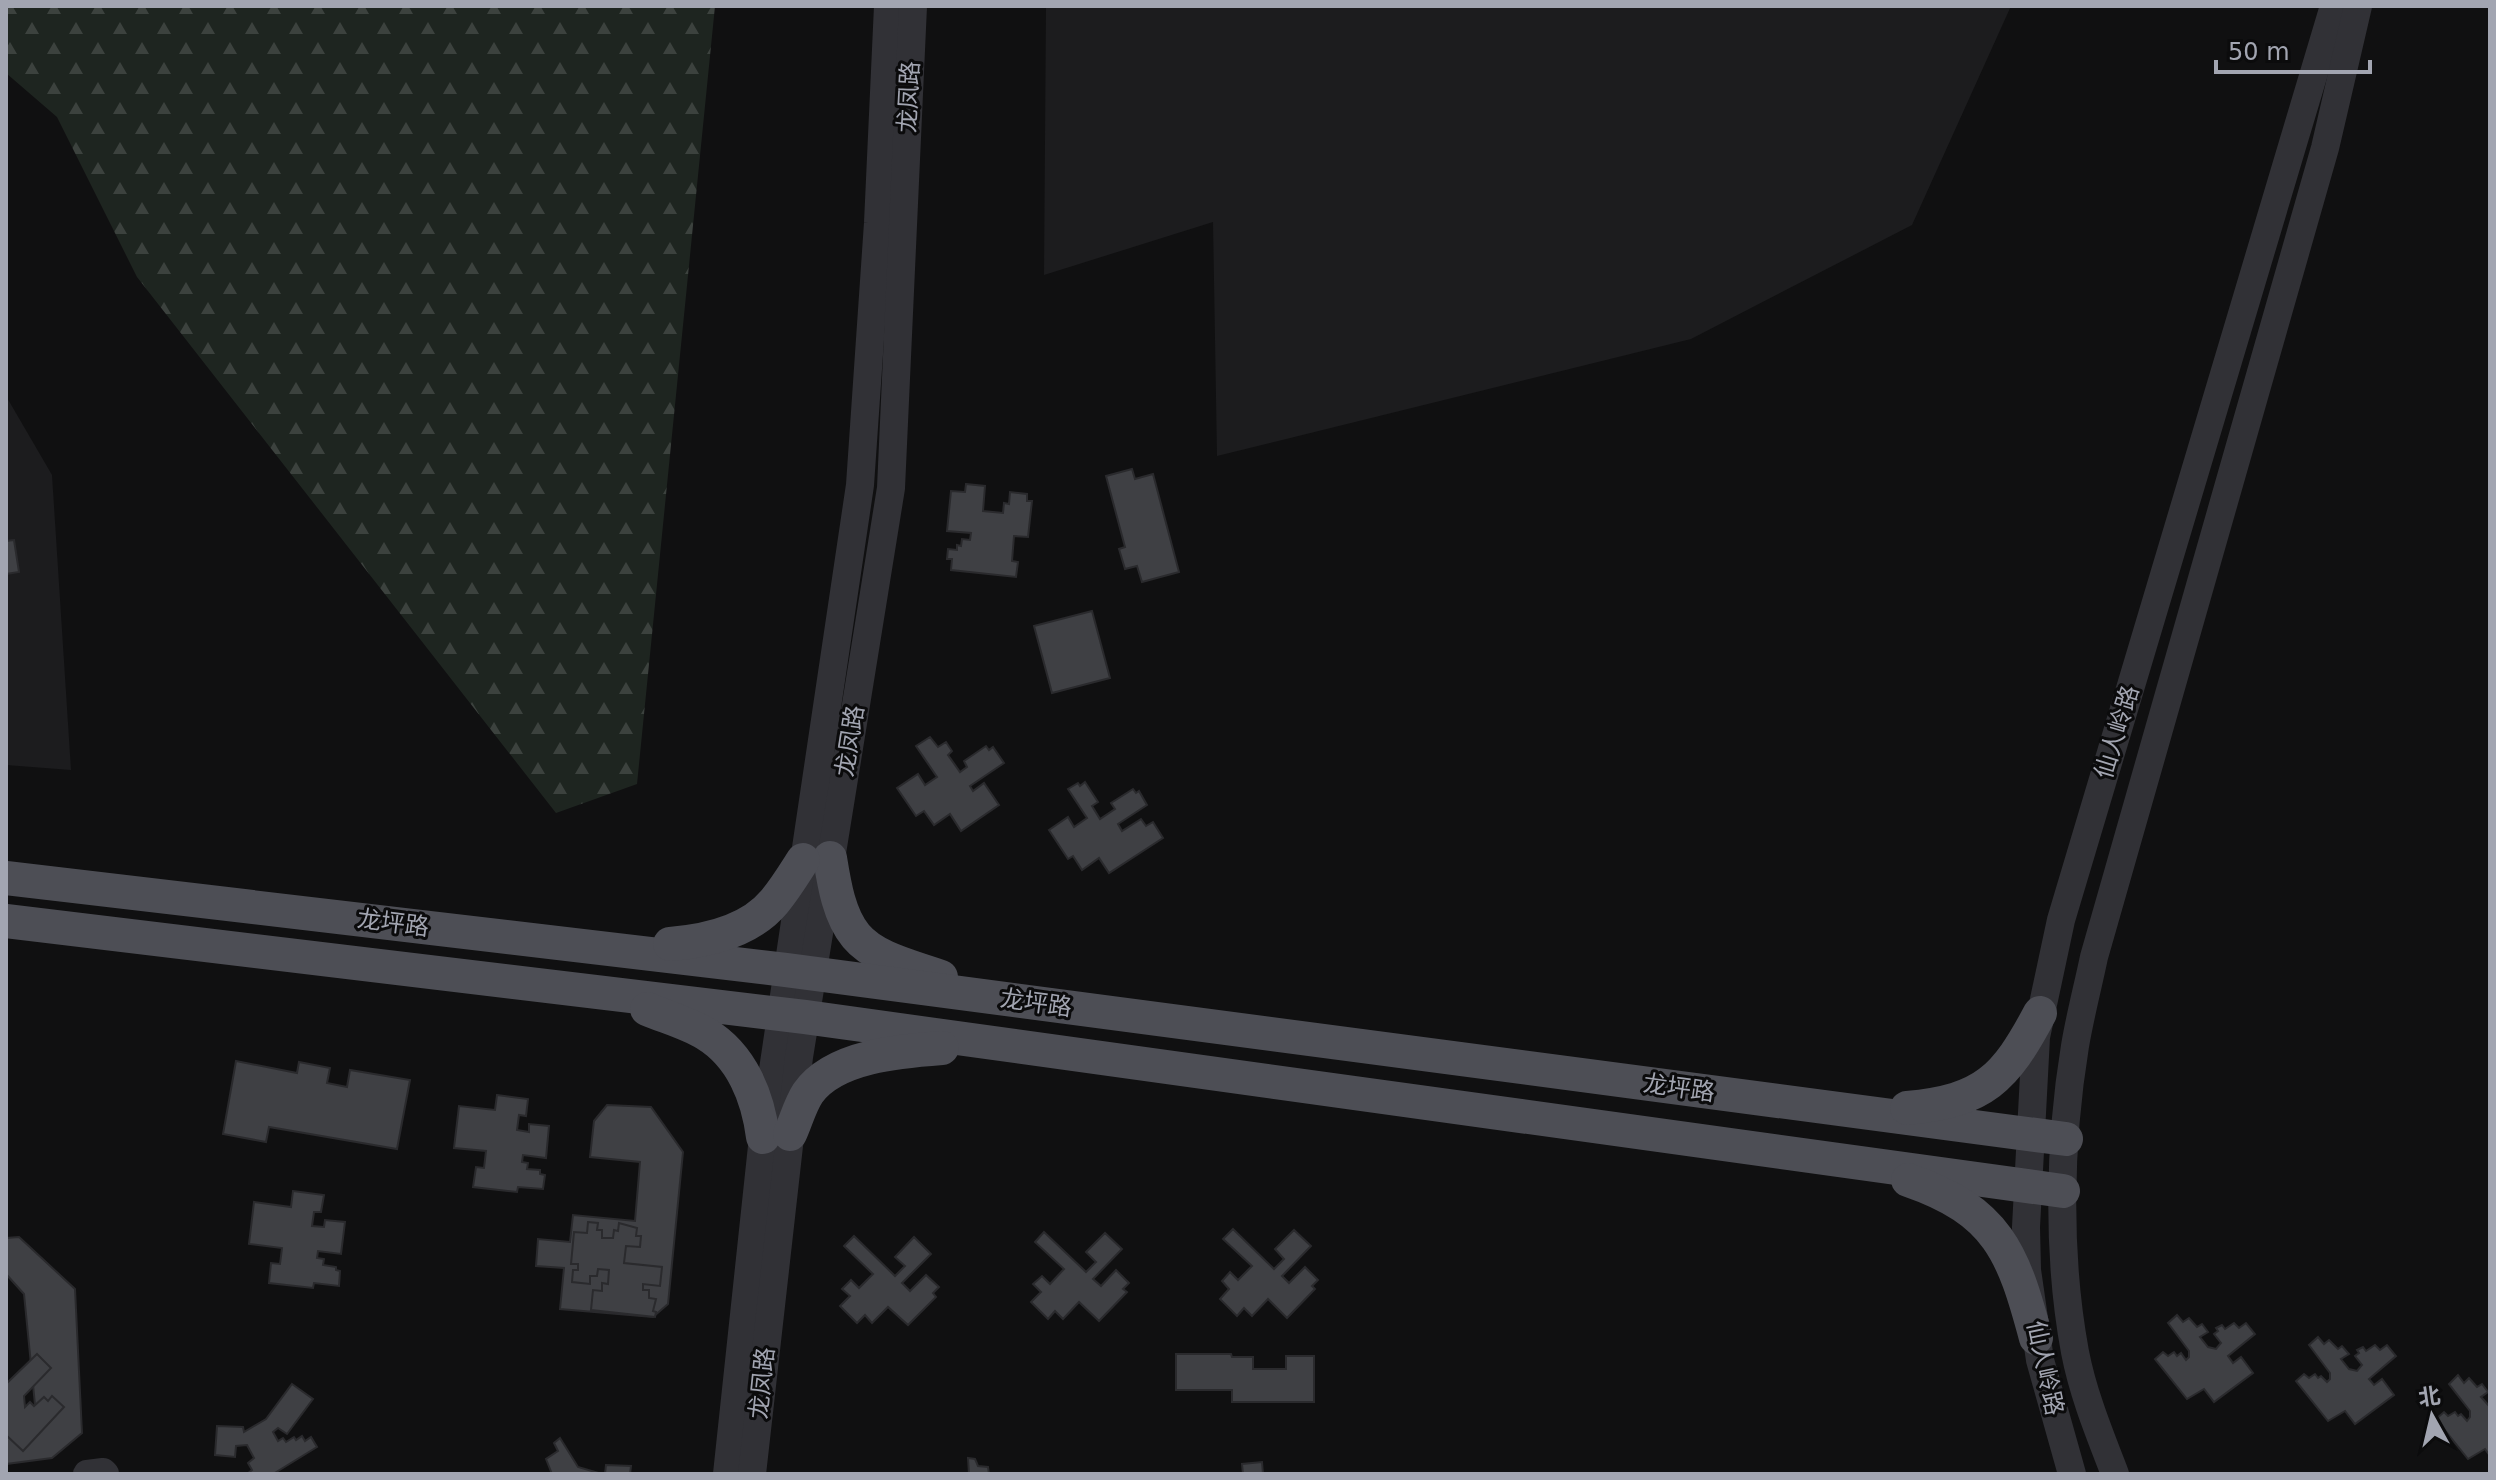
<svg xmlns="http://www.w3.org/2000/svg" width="2496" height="1480" font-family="'DejaVu Sans','Noto Sans SC',sans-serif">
<defs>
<pattern id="forest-firs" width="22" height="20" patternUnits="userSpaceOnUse" patternTransform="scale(2)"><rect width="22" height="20" fill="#1e2520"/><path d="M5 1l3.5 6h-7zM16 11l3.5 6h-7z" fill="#3c423e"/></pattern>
</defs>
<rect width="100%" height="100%" fill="#101011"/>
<g fill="#1c1c1e">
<path d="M1046,6H2011L1912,225L1691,339L1217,456L1213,222L1044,275Z"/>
<path d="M6,396L52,475L71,770L6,765Z"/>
</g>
<path fill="url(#forest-firs)" d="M6,6H715L637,784L556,813L137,277L57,117L6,73Z"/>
<g fill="#3f4044" stroke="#2a2a2d" stroke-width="2">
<path d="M1132,469L1135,479L1153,474L1179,572L1142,582L1137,566L1125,569L1119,549L1125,547L1106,476Z"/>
<path d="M966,484L985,486L983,511L1003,513L1004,503L1009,504L1010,492L1027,494V501H1032L1028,537L1014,536L1012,561L1018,562L1016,577L951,570L952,559H947L948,549L957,550V545L961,546L962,539L970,540L971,533L947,531L951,491L965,492Z"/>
<path d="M14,540L19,572L6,574V541Z"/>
<path d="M1092,611L1110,678L1052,693L1034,626Z"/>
<path d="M930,737L938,747L946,742L952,751L948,755L960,772L967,767L964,761L986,746L989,750L993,747L1004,763L970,786L973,791L984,783L999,805L961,831L950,814L934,825L924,811L916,816L897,788L918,774L925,785L937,777L916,746Z"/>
<path d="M1085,782L1098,802L1092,806L1100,819L1115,809L1111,803L1133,789L1136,793L1139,791L1147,805L1118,824L1122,831L1141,819L1146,826L1153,822L1163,838L1109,873L1099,858L1082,870L1073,856L1068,859L1049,830L1068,817L1074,827L1087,818L1068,789L1078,783L1080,786Z"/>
<path d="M236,1061L297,1073L299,1062L330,1068L327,1083L347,1087L350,1070L410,1080L397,1149L269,1127L266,1142L223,1134Z"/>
<path d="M497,1095L528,1099L526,1116L519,1115L517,1130L529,1132V1124L549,1126L546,1158L523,1155L522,1162L528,1163L527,1169L540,1170V1174L545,1175L543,1189L518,1187L517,1192L473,1187L476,1167L484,1168L486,1151L454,1148L459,1106L495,1110Z"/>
<path d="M607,1105L651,1107L683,1152L668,1304L653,1317L560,1309L564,1268L536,1266L538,1239L570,1242L573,1215L635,1221L640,1162L590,1157L594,1121Z"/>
<path d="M293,1191L324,1195L321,1212H314L312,1226L324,1227L325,1220L345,1222L341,1254L318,1251L317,1258L324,1259L323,1265L336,1267V1270L340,1271L339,1286L314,1283L313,1288L269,1283L271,1263L280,1264L282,1248L249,1244L254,1202L291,1207Z"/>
<path d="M588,1222L598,1223L597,1230H602V1238H613L614,1230L618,1231L619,1223L637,1228L636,1236H641L640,1247L626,1246L624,1263L662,1267L660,1286L643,1284V1290H649V1298L656,1299L653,1311L656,1312L655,1317L591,1310L593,1290L602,1291V1283L608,1284L609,1270L598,1269L597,1276H590V1284L572,1282L573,1270H578V1264H571L574,1232L587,1233Z"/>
<path d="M1233,1229L1274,1269L1284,1259L1275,1249L1294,1230L1311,1246L1282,1276L1289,1283L1305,1267L1318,1280L1312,1286L1315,1289L1287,1318L1268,1299L1252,1316L1244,1308L1237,1316L1220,1299L1229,1289L1222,1281L1230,1272L1238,1280L1252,1266L1223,1239Z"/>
<path d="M1044,1232L1086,1272L1096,1262L1086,1252L1105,1233L1122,1249L1093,1279L1101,1286L1116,1270L1129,1283L1123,1289L1127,1292L1099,1321L1079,1302L1063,1319L1055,1311L1048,1319L1031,1302L1041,1292L1033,1284L1042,1276L1050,1284L1064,1269L1035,1242Z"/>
<path d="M854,1236L895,1276L905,1266L895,1257L914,1237L931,1254L902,1283L910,1291L926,1275L939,1287L933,1293L936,1297L908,1325L888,1307L872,1323L865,1315L857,1323L840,1306L850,1296L842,1289L851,1280L859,1288L873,1274L844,1246Z"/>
<path d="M19,1237L75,1289L82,1433L52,1458L6,1464V1435L20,1433L36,1415L24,1294L6,1274V1238Z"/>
<path d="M2177,1315L2183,1322L2189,1318L2197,1327L2202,1324L2208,1332L2200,1337L2208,1347L2216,1349L2221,1343L2214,1334L2218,1331L2216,1328L2222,1325L2225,1329L2234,1323L2239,1328L2246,1323L2255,1334L2228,1356L2233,1363L2241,1357L2253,1373L2214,1402L2204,1389L2187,1399L2155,1359L2163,1352L2168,1356L2174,1352L2177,1356L2181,1353L2186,1360L2189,1357V1351L2168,1323Z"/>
<path d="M2318,1337L2324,1344L2329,1340L2338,1349L2342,1346L2349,1354L2341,1359L2349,1369L2357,1371L2362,1365L2355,1356L2359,1353L2357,1350L2363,1347L2366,1351L2375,1345L2380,1350L2387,1345L2396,1356L2369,1379L2374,1385L2382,1379L2394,1395L2355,1424L2345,1411L2328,1421L2296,1381L2304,1374L2309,1378L2315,1374L2318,1378L2321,1376L2327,1382L2330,1379V1373L2309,1345Z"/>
<path d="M37,1354L51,1368L24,1396L25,1407L30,1402L34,1406L44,1397L48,1401L52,1396L64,1407L23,1451L6,1435V1384Z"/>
<path d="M1176,1354H1231L1232,1357H1253V1369H1286V1356H1314V1402H1232V1390H1176Z"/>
<path d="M2458,1375L2464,1383L2469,1378L2477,1387L2482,1384L2488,1392L2481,1397L2490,1407V1456L2485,1449L2468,1459L2436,1419L2444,1412L2448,1416L2455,1412L2458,1416L2461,1414L2467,1421L2470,1417V1411L2449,1384Z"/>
<path d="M292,1384L313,1399L287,1434L278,1428L273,1432L278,1441L283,1438L286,1442L294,1437L296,1440L302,1436L305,1441L311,1437L317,1447L273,1474H247L252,1470L248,1463L254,1458L247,1445L236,1446L235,1457L215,1455L217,1426L243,1427L244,1432L266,1419Z"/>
<path d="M560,1438L578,1467L602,1474H552L546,1459L558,1451L554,1443Z"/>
<path d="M968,1458L975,1459L978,1466L988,1467L989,1474H969Z"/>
<path d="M1262,1462L1263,1474H1243L1242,1464Z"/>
<path d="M606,1465L631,1466L630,1474H605Z"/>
</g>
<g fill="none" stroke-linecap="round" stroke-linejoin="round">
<g stroke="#313136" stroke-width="28">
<path d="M87,1474L103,1472L105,1474"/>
<path d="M727,1474L763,1137L860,485L878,223L888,6"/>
<path d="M752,1474L799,1057L891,488L913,6"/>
<path d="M2072,1474L2040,1360L2027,1270L2026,1227L2036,1037L2061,920L2334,6"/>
<path d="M2115,1474C2100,1435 2083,1394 2075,1352C2057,1255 2059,1143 2075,1046C2080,1016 2088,986 2094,957L2325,148L2358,6"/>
</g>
<g stroke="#4d4e55" stroke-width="34">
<path d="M830,858C834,883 839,916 856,936C875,959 914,967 941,977"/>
<path d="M6,878L786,970L2066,1139"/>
<path d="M6,921L805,1017L2063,1191"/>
<path d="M670,944C707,941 749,932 774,902C785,889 794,874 803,860"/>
<path d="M647,1009C666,1017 688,1023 706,1034C742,1056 758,1097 763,1137"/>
<path d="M1907,1108C1984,1101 2005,1079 2040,1013"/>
<path d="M790,1134C796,1121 800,1105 808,1093C834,1056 901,1051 942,1048"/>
<path d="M1908,1180C1998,1211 2013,1252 2036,1338"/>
</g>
</g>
<g text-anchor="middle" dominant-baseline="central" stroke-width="6" stroke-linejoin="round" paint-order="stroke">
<g font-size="24" fill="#a2a5b1" stroke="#0b0b0c">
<text transform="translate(909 97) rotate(-87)">龙凤路</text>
<text transform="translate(2117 732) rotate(-73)">仙人岭路</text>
<text transform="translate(850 741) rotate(-81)">龙凤路</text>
<text transform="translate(393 923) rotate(7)">龙坪路</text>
<text transform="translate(1036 1003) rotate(8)">龙坪路</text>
<text transform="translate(1679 1088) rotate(8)">龙坪路</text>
<text transform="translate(2045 1368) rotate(78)">仙人岭路</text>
<text transform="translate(762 1383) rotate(-84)">龙凤路</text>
</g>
</g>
<rect width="2496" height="1480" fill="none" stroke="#a2a5b1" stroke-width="16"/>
<g transform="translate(2432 1416) rotate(352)" stroke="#0b0b0c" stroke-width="6" paint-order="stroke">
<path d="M0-6L14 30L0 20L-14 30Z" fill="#a2a5b1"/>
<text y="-12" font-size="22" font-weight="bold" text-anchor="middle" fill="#a2a5b1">北</text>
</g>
<path d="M2216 60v12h154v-12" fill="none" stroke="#a2a5b1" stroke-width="4"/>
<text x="2228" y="60" font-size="24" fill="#a2a5b1" stroke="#0b0b0c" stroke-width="6" paint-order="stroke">50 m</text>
</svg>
